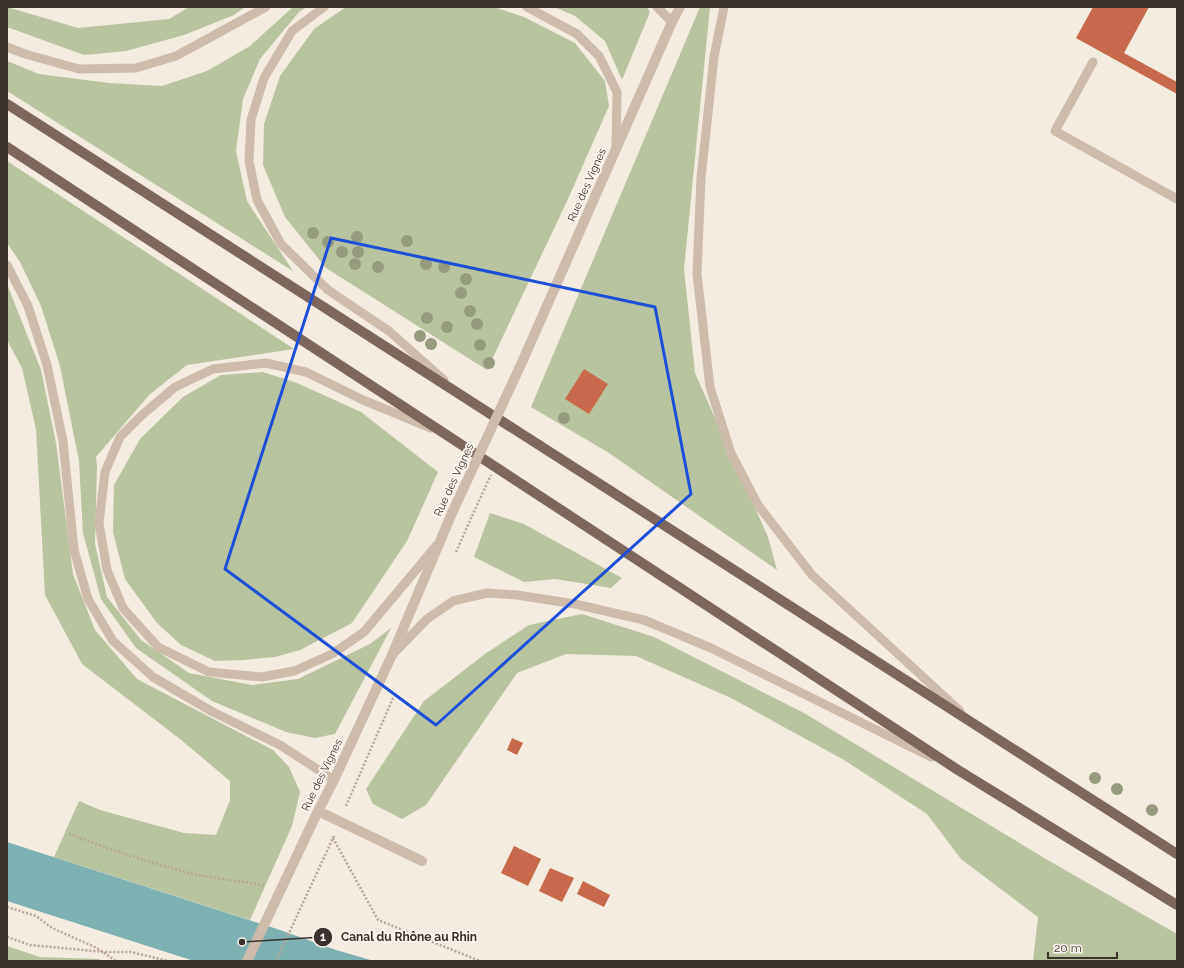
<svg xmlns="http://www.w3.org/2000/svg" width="1184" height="968" font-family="Raleway,sans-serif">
<rect width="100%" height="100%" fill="#f4ebe1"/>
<g fill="#b8c4a0">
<path d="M7,7L78,28L169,19L189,7H245L234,15L184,35L126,51L84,55L7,27Z"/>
<path d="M293,7H307L299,12L260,59L243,99L236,151L247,201L293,271L7,91V61L39,74L109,83L162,86L207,71L250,46Z"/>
<path d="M346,7H494L524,17L575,43L605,81L609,106L568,199L487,370L326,268L285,217L263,165L264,124L280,76L314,29Z"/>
<path d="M554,7H647L650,12L622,80L605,41L575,16Z"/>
<path d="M700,7H710L684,269L695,373L768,537L777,570L609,453L531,407Z"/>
<path d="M7,161L294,349L187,365L150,394L96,457L97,466L95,544L107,597L141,640L189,673L252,685L298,679L370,644L391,628L335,734L315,738L286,732L212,701L136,648L101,599L83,533L79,461L60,366L41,306L20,262L7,243Z"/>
<path d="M7,284L41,370L56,443L73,574L95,630L137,679L273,750L289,767L300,792L292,826L250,920L54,857L79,801L100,810L184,833L216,835L230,800V781L180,739L82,664L45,595L36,429L22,368L7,340Z"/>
<path d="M263,372L297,383L361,412L438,472L407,541L352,623L300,650L275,657L244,660L215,661L181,645L157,623L125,579L113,532L114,485L140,439L183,397L221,375Z"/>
<path d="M490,513L524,524L622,578L611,588L555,579L524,582L474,557Z"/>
<path d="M582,614L654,637L804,713L1051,862L1177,934V961H1033L1038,917L961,859L927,814L844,760L731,698L636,656L566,654L517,673L426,805L402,819L373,804L366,789L424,701L485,654L529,625Z"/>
<path d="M7,946L40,957L99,959L101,961H7Z"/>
</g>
<path fill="#7fb0b2" d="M7,842L280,930L336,950L374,961H194L7,901Z"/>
<g fill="#c8694b">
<path d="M1093,7H1149L1124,53L1177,82V94L1076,38Z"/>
<path d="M584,369L608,384L589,414L565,399Z"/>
<path d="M512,738L523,743L517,755L507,750Z"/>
<path d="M514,846L541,859L528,886L501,873Z"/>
<path d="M550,868L574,878L562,902L539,891Z"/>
<path d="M583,881L610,895L604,907L577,894Z"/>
</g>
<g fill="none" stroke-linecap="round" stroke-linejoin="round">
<g stroke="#b9a596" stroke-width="2.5" stroke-dasharray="2 2" stroke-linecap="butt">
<path d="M456,552L472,516"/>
<path d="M346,806L393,698"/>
<path d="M69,834C108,849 148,862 189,873C214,879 240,880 265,886"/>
<path d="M333,838L378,920L480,961"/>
<path d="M7,907L36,916L52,928L97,948L116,961"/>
<path d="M7,937L30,945L104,952H131L168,961"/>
<path d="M276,961L334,836"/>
</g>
<g stroke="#cdbbac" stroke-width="9">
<path d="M324,7L292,31L264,78L251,120L249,161L257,200L281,244L328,290L389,331L444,380"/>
<path d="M527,7L577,34L599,56L617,92L616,148"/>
<path d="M657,7L672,22"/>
<path d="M724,7L714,57L701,178L697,274L710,387L731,453L758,505L812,575L960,711"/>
<path d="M7,47L25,54L79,69L136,68L176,56L266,7"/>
<path d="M1093,62L1055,131L1177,199"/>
<path d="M7,265L28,306L47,365L63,441L74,550L88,599L113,641L153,677L211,711L280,745L334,780"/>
<path d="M431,428L363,400L306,372L266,363L213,369L175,387L142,415L120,437L105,472L99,523L107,570L123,608L158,647L209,672L262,677L294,671L332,654L364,632L437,545"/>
<path d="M393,654L427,619L453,601L487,593L517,595L575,604L644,620L711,648L931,757"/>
</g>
<g stroke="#cdbbac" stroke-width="10">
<path d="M523,360L672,22L680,7"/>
<path d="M318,811L422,861"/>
<path d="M247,961L318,811L334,780L392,655L452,513"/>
</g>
<g stroke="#7d675c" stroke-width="10">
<path d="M7,104L1177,854"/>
<path d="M7,147L958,770L1177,905"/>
</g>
<path stroke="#b9a596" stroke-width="2.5" stroke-dasharray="2 2" stroke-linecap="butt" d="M472,516L491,475"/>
<path stroke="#cdbbac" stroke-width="10" d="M452,513L523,360"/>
</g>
<g fill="#969b7f">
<circle cx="313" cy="233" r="6"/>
<circle cx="357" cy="237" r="6"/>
<circle cx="407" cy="241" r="6"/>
<circle cx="328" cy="242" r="6"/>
<circle cx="342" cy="252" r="6"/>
<circle cx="358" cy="252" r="6"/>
<circle cx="355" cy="264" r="6"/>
<circle cx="426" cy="264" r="6"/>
<circle cx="378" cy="267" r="6"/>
<circle cx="444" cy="267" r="6"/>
<circle cx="466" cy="279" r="6"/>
<circle cx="461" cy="293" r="6"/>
<circle cx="470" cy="311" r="6"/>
<circle cx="427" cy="318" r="6"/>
<circle cx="477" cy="324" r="6"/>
<circle cx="447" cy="327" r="6"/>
<circle cx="420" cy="336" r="6"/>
<circle cx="431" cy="344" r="6"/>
<circle cx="480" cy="345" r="6"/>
<circle cx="489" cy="363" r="6"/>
<circle cx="564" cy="418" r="6"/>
<circle cx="1095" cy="778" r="6"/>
<circle cx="1117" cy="789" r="6"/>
<circle cx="1152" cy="810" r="6"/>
</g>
<path fill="none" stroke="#1d4ed8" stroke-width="3" stroke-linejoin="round" d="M331,238L655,307L691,494L436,725L225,569Z"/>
<g text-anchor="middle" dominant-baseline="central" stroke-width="4" stroke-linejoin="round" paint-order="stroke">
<g font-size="11" fill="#3b302b" stroke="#fbf5ee">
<text transform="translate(587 185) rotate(-66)">Rue des Vignes</text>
<text transform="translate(454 480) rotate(-65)">Rue des Vignes</text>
<text transform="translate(322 775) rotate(-64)">Rue des Vignes</text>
</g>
</g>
<path fill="none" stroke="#3b302b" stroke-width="1.5" d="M242 942L323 937"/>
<g fill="#3b302b" stroke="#fbf5ee" stroke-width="1.5">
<circle cx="242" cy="942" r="4"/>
<circle cx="323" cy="937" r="10"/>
</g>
<g font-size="12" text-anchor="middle" font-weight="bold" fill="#fff">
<text x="323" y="941">1</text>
</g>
<g font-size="12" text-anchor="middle" font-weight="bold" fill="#3b302b" stroke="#fbf5ee" stroke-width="4" stroke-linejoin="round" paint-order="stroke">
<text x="409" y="941">Canal du Rhône au Rhin</text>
</g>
<rect width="1184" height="968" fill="none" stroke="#3b302b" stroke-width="16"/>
<path d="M1048 952v6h69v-6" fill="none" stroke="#3b302b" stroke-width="2"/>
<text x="1054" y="952" font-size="12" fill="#3b302b" stroke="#fbf5ee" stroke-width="3" paint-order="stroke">20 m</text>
</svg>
